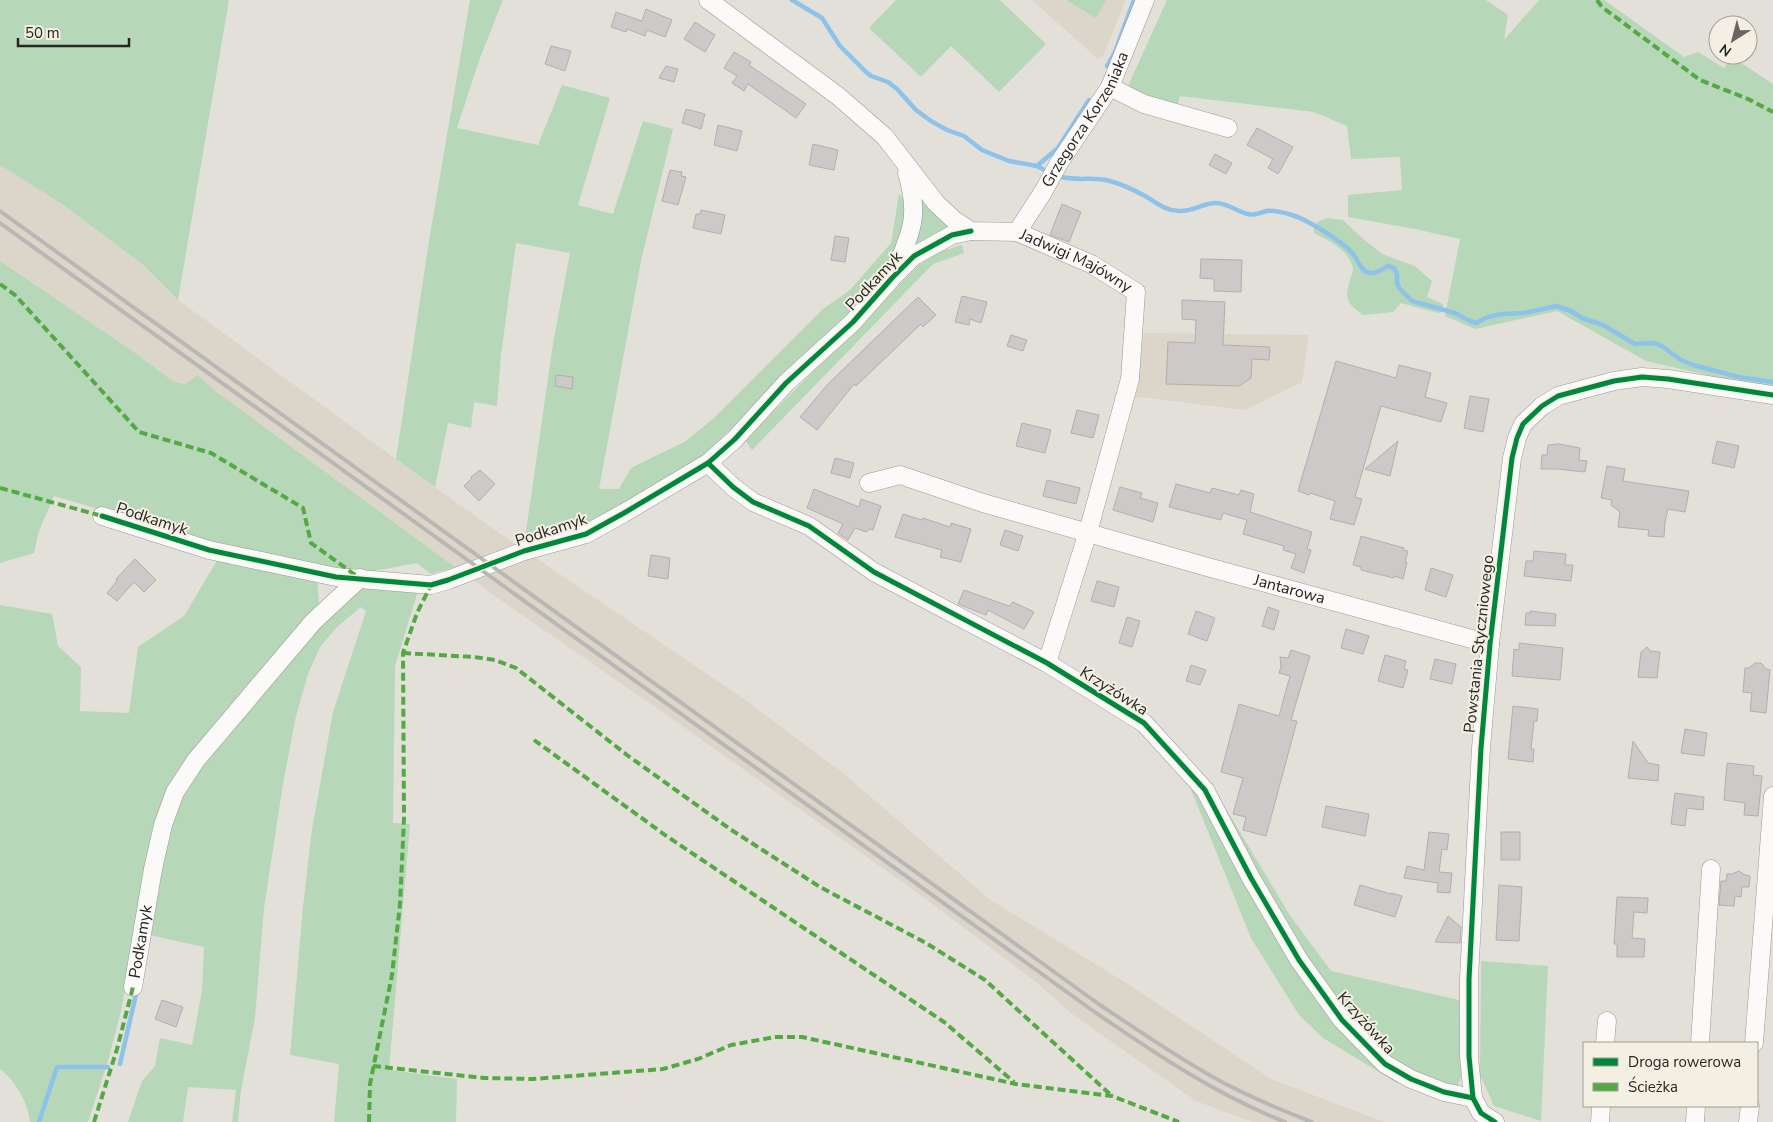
<svg xmlns="http://www.w3.org/2000/svg" width="1773" height="1122" font-family="'Nunito Sans',sans-serif">
<rect width="100%" height="100%" fill="#e3e0da"/>
<g fill="#dbd6c9">
<path d="M1032,0H1126L1103,56L1098,59Z"/>
<path d="M0,165L62,204L142,264L178,300L396,459L489,526L744,699L842,772L989,899L1128,984L1271,1079L1384,1122H1252L1196,1101L1072,1014L1036,982L922,896L671,718L489,592L214,390L198,375L185,384L174,382L134,352L0,261Z"/>
<path d="M1144,333L1309,335L1302,382L1245,410L1133,396Z"/>
</g>
<g fill="#b6d7b8">
<path d="M0,0H229L178,300L142,264L62,204L0,165Z"/>
<path d="M470,0H503L480,58L457,128L538,145L562,85L610,98L578,205L613,214L643,121L673,129L641,261L599,489H619L631,468L686,441L715,417L823,309L850,290L891,243L899,194L907,203L901,249L846,317L784,375L703,457L620,510L573,528L525,538L553,344L570,253L516,243L501,355L497,406L474,402L471,428L448,423L435,487L396,459L429,241Z"/>
<path d="M896,0H1000L1046,44L999,92L951,46L921,77L869,28Z"/>
<path d="M1066,0H1106L1096,18Z"/>
<path d="M1167,0H1486L1508,15L1504,40L1539,0H1604L1684,57L1698,52L1724,68L1732,57L1773,84V390L1646,361L1557,311L1475,329L1445,316L1460,239L1415,229L1348,217V195L1402,190L1400,157L1351,159L1347,126L1314,112L1180,96L1177,107L1137,94L1128,86Z"/>
<path d="M915,186L952,227L910,258Z"/>
<path d="M1327,218L1343,220L1362,238L1382,254L1415,266L1432,281L1427,297L1443,304V311L1438,313L1401,303L1393,312L1363,315C1347,303 1344,300 1350,280C1351,276 1353,273 1353,269C1350,250 1329,241 1314,233V226L1319,221Z"/>
<path d="M962,245L964,253L933,264L752,450L745,440L919,265L936,253Z"/>
<path d="M0,261L134,352L174,382L185,384L198,375L214,390L455,567L431,574L417,563L368,572L335,575L205,543L123,516L54,496L39,531L34,553L0,563Z"/>
<path d="M219,557L317,580L319,605L197,751L155,836L121,1011L108,1061L88,1122H30C28,1102 16,1082 0,1069V605L52,614L58,646L81,667L80,711L129,713L138,647L184,616Z"/>
<path d="M370,581L418,591L395,666L393,823L410,824L389,1070L457,1079L456,1122H334L339,1064L290,1055L303,907L312,829L333,712L366,611L361,607L336,628L320,647L308,674L296,716L283,784L264,908L255,1018L241,1090L238,1122H232L236,1090L188,1087L183,1122H128L142,1081L155,1066L160,1038L192,1045L202,991L204,947L145,934L175,807L219,740L224,741L252,699L316,621Z"/>
<path d="M1181,765L1275,931L1399,1079L1397,1083L1323,1038L1299,1015L1251,938Z"/>
<path d="M1210,782L1289,914L1331,971L1459,1000L1462,1073L1457,1089L1403,1070L1337,1006L1205,785Z"/>
<path d="M1481,961L1548,966L1541,1121L1494,1106L1480,1075Z"/>
</g>
<g fill="none" stroke-linecap="round" stroke-linejoin="round">
<g stroke="#8dc2eb" stroke-width="4.5">
<path d="M792,0L822,18L840,46L865,71L871,76L888,82L897,89L916,110L931,121L947,130L964,136L982,150L1009,161L1037,166L1050,173"/>
<path d="M1107,66L1115,52L1134,0"/>
<path d="M1037,166L1058,148L1089,100"/>
<path d="M1057,176C1077,182 1091,176 1110,181C1121,184 1134,190 1145,196C1156,202 1165,211 1179,211C1192,212 1203,203 1216,203C1228,203 1237,212 1248,214C1254,216 1260,213 1266,211C1274,210 1285,213 1292,215C1308,220 1342,241 1353,254C1358,260 1361,272 1370,273C1376,274 1383,269 1388,266L1394,268L1397,274V283L1400,289L1412,301L1455,313L1470,321L1476,323L1488,317L1502,314L1524,313L1556,306L1571,311L1582,318L1603,325L1635,344L1653,343L1662,346L1681,360L1693,365L1739,377L1773,382"/>
<path d="M120,1064L137,990"/>
<path d="M39,1122L57,1067H108"/>
</g>
</g>
<g fill="#cdc9c8" stroke="#b2aead">
<path d="M646,9L672,20L665,37L647,30L645,36L627,29L626,32L611,27L616,12L642,21Z"/>
<path d="M695,22L715,35L705,52L684,39Z"/>
<path d="M551,46L571,51L565,71L545,64Z"/>
<path d="M734,52L751,62L749,65L806,104L796,118L748,84L744,91L732,83L737,76L724,68Z"/>
<path d="M666,66L678,69L674,82L659,78Z"/>
<path d="M686,109L705,114L701,129L682,123Z"/>
<path d="M718,125L742,131L737,151L714,145Z"/>
<path d="M1257,128L1293,147L1278,174L1268,168L1273,159L1247,145Z"/>
<path d="M813,144L838,150L834,170L809,165Z"/>
<path d="M1215,154L1232,163L1226,174L1209,165Z"/>
<path d="M670,170L682,172L681,176L686,177L678,205L662,201Z"/>
<path d="M1062,204L1081,212L1069,242L1050,235Z"/>
<path d="M701,210L725,215L721,234L693,228L696,214H700Z"/>
<path d="M835,236L849,238L845,262L831,260Z"/>
<path d="M1201,259L1242,260L1241,292L1214,291V279L1200,278Z"/>
<path d="M962,296L987,302L981,323L970,319L969,325L955,322Z"/>
<path d="M918,297L936,315L923,327L921,324L856,386L854,384L817,430L800,417L828,384Z"/>
<path d="M1182,300L1225,302L1223,345L1270,347L1269,360L1252,359L1251,378L1239,386L1166,384L1168,342L1195,343L1196,320L1182,319Z"/>
<path d="M1011,335L1027,340L1023,351L1007,346Z"/>
<path d="M1336,361L1396,378L1399,365L1431,373L1425,397L1447,403L1441,422L1381,406L1355,497L1362,499L1354,525L1330,519L1335,501L1310,493L1309,495L1298,491Z"/>
<path d="M556,375L573,377L572,389L555,386Z"/>
<path d="M1470,396L1489,399L1483,432L1464,428Z"/>
<path d="M1077,410L1099,415L1093,438L1071,433Z"/>
<path d="M1022,423L1051,430L1045,453L1016,446Z"/>
<path d="M1398,441L1390,476L1365,469Z"/>
<path d="M1717,441L1739,446L1734,468L1712,463Z"/>
<path d="M1559,444L1580,448L1579,460L1587,461L1585,472L1557,469H1541L1542,455H1547L1548,445Z"/>
<path d="M835,458L854,463L850,478L831,473Z"/>
<path d="M1607,466L1625,469L1623,481L1689,491L1685,512L1668,509L1665,522L1664,537L1648,536L1649,530L1618,527L1620,512L1611,505L1612,500L1601,498Z"/>
<path d="M480,470L495,484L479,501L464,486L472,478L471,477Z"/>
<path d="M1047,480L1080,488L1076,504L1043,496Z"/>
<path d="M1176,484L1210,493L1212,488L1239,495L1241,490L1254,494L1250,512L1312,532L1307,549L1311,550L1304,573L1291,568L1296,554L1283,550L1284,546L1243,534L1247,520L1223,513L1221,520L1169,507Z"/>
<path d="M1120,487L1142,493L1140,498L1158,503L1153,522L1113,510Z"/>
<path d="M814,489L859,507L861,499L881,506L873,530L870,529L866,532L855,528L848,540L838,533L843,524L807,508Z"/>
<path d="M903,514L922,520L923,518L950,527L951,523L971,529L961,562L940,557L942,550L895,537Z"/>
<path d="M1005,530L1023,536L1018,551L1000,545Z"/>
<path d="M1361,536L1404,548L1403,550L1408,551L1405,562H1407L1403,579L1394,576V578L1361,570V567L1353,565Z"/>
<path d="M1534,551L1566,554L1565,565H1573L1571,581L1524,576L1526,561H1533Z"/>
<path d="M651,555L670,558L668,579L648,576Z"/>
<path d="M135,559L156,580L144,592L134,582L117,601L107,593L117,581L116,579Z"/>
<path d="M1431,568L1453,575L1446,597L1425,590Z"/>
<path d="M1097,581L1119,587L1114,607L1091,601Z"/>
<path d="M964,590L1009,606L1013,602L1034,612L1024,629L988,610L986,615L958,604Z"/>
<path d="M1268,607L1279,611L1274,630L1262,626Z"/>
<path d="M1196,611L1215,618L1207,641L1188,634Z"/>
<path d="M1530,611L1556,614L1555,626L1525,625L1526,613H1530Z"/>
<path d="M1127,617L1140,621L1132,647L1119,643Z"/>
<path d="M1346,629L1369,636L1363,654L1341,648Z"/>
<path d="M1519,643L1563,648L1560,680L1512,676L1514,649L1519,650Z"/>
<path d="M1647,647L1650,651L1660,652L1657,678L1638,677L1641,652Z"/>
<path d="M1291,650L1310,656L1291,720L1297,721L1266,836L1243,830L1246,817L1233,814L1243,778L1221,772L1239,704L1279,716L1290,676L1279,673L1281,667L1280,657L1288,658Z"/>
<path d="M1385,655L1406,661L1404,669L1408,670L1403,688L1378,681Z"/>
<path d="M1435,659L1456,664L1452,684L1430,679Z"/>
<path d="M1755,663H1761L1766,669L1770,670L1766,713L1750,711L1752,693L1743,692L1745,668H1749Z"/>
<path d="M1191,665L1206,670L1200,685L1186,681Z"/>
<path d="M1513,706L1538,709L1537,721H1534L1531,749H1534L1533,762L1508,759Z"/>
<path d="M1685,729L1707,733L1704,756L1681,753Z"/>
<path d="M1633,741L1648,763L1659,765L1658,781L1628,778Z"/>
<path d="M1727,763L1754,766L1753,775L1762,776L1758,816L1744,815L1745,803L1724,800Z"/>
<path d="M1675,793L1704,797L1703,810L1687,808L1685,826L1671,824Z"/>
<path d="M1326,806L1369,814L1365,836L1322,827Z"/>
<path d="M1429,832L1449,834L1447,850L1442,849L1439,872L1452,873L1450,893L1437,892L1438,883L1404,878L1407,866L1424,870Z"/>
<rect x="1501" y="832" width="19" height="28"/>
<path d="M1739,871L1745,875L1750,876L1749,887H1742L1741,897L1735,896L1734,906L1719,905L1721,881H1726L1727,874H1732Z"/>
<path d="M1360,885L1391,894V893L1402,896L1395,917L1354,905Z"/>
<path d="M1499,885L1522,887L1519,941L1496,940Z"/>
<path d="M1617,897L1648,898L1647,913L1634,912L1632,938L1645,939L1644,957H1617V944H1614Z"/>
<path d="M1448,916L1461,927L1460,943L1435,942Z"/>
<path d="M162,1000L183,1007L176,1027L155,1019Z"/>
</g>
<g fill="none" stroke-linecap="round" stroke-linejoin="round">
<defs>
<g id="minor">
<path id="s1" d="M708,0L838,96L885,137L936,203L954,220L971,231L1017,232L1091,264L1136,292L1130,379L1088,532L1047,663"/>
<path d="M1110,87L1144,104L1228,128"/>
<path id="s2" d="M1017,232L1043,192L1059,163L1110,87L1145,0"/>
<path d="M896,268C913,230 919,213 907,173"/>
<path d="M708,463L733,487L753,502L809,526L874,572L1047,663L1144,723L1205,790L1251,878L1299,960L1342,1020L1385,1064L1411,1079L1444,1092L1473,1098"/>
<path id="s3" d="M869,483L900,475L983,503L1211,568L1490,644"/>
<path d="M102,516L209,550L336,577L431,585L448,580L524,551L586,534L624,513L708,463L735,439L786,383L853,322L892,278L914,256L952,235L971,231"/>
<path id="s4" d="M133,987L153,869L163,825L175,792L196,760L313,622L360,578"/>
<path d="M1605,1043L1607,1021"/>
<path d="M1700,1043L1711,869"/>
<path d="M1754,1043L1773,796"/>
<path d="M1495,1122L1481,1113L1473,1098L1469,1056V979L1481,748L1490,644L1512,458L1517,438L1523,424L1542,406L1558,396L1614,381L1642,377L1668,379L1773,395"/>
<path d="M1600,1122L1601,1106"/>
<path d="M1695,1122L1696,1106"/>
<path d="M1748,1122L1750,1106"/>
</g>
</defs>
<use href="#minor" stroke="#9b9894" stroke-width="19"/>
<use href="#minor" stroke="#fbfaf9" stroke-width="18"/>
<g stroke="#b8b7b6" stroke-width="4">
<path d="M0,211L1100,1005C1139,1031 1178,1058 1220,1081C1250,1097 1281,1110 1312,1122"/>
<path d="M0,223L1096,1013C1156,1054 1217,1095 1285,1122"/>
</g>
<g stroke="#53aa43" stroke-width="4" stroke-dasharray="8 4" stroke-linecap="butt">
<path d="M1597,0L1602,7L1700,80L1748,99L1773,112"/>
<path d="M0,284L15,295L139,432L211,453L303,508L311,543L358,577"/>
<path d="M0,488L102,516"/>
<path d="M403,653L474,657L495,660L516,668L627,755L730,829L820,887L926,943L985,980L1112,1096"/>
<path d="M534,740L665,835L944,1022L1014,1082"/>
<path d="M373,1066L484,1078L533,1079L663,1069L698,1059L731,1045L775,1037H802L1016,1084L1112,1096L1179,1122"/>
<path d="M94,1122L117,1049L133,987"/>
<path d="M369,1122L370,1084L392,975L400,904L404,819L403,653L417,613L431,585"/>
</g>
<defs>
<g id="cycleway">
<path d="M708,463L733,487L753,502L809,526L874,572L1047,663L1144,723L1205,790L1251,878L1299,960L1342,1020L1385,1064L1411,1079L1444,1092L1473,1098"/>
<path d="M102,516L209,550L336,577L431,585L448,580L524,551L586,534L624,513L708,463L735,439L786,383L853,322L892,278L914,256L952,235L971,231"/>
<path d="M1495,1122L1481,1113L1473,1098L1469,1056V979L1481,748L1490,644L1512,458L1517,438L1523,424L1542,406L1558,396L1614,381L1642,377L1668,379L1773,395"/>
</g>
</defs>
<use href="#cycleway" stroke="#f4efe3" stroke-width="8"/>
<use href="#cycleway" stroke="#00873e" stroke-width="5"/>
</g>
<g text-anchor="middle" dominant-baseline="central" stroke-width="4" stroke-linejoin="round" paint-order="stroke">
<g font-size="16" fill="#272521" stroke="#f4efe3">
<text stroke="none"><textPath href="#s2" startOffset="132">Grzegorza Korzeniaka</textPath></text>
<text stroke="none"><textPath href="#s1" startOffset="464">Jadwigi Majówny</textPath></text>
<text transform="translate(874 281) rotate(-47)">Podkamyk</text>
<text transform="translate(152 519) rotate(18)">Podkamyk</text>
<text transform="translate(551 530) rotate(-18)">Podkamyk</text>
<text stroke="none"><textPath href="#s3" startOffset="438">Jantarowa</textPath></text>
<text transform="translate(1479 644) rotate(-84)">Powstania Styczniowego</text>
<text transform="translate(1114 691) rotate(32)">Krzyżówka</text>
<text stroke="none"><textPath href="#s4" startOffset="46">Podkamyk</textPath></text>
<text transform="translate(1366 1023) rotate(48)">Krzyżówka</text>
</g>
</g>
<rect x="1583" y="1042" width="175" height="65" fill="#f4efe3" stroke="#a29e95"/>
<rect x="1593" y="1058" width="25" height="8" fill="#00873e" stroke="#a29e95"/>
<text x="1628" y="1067" font-size="15" fill="#272521">Droga rowerowa</text>
<rect x="1593" y="1083" width="25" height="8" fill="#53aa43" stroke="#a29e95"/>
<text x="1628" y="1092" font-size="15" fill="#272521">Ścieżka</text>
<g transform="translate(1733 40) rotate(216)"><circle r="24" fill="#f4efe3" stroke="#a29e95"/>
<path d="M0-4L9 19L0 12L-9 19Z" fill="#696662"/>
<text y="-8" font-size="14" font-weight="bold" text-anchor="middle" fill="#272521">N</text>
</g>
<path d="M18 38v8h111v-8" fill="none" stroke="#272521" stroke-width="2.5"/>
<text x="25" y="38" font-size="15" fill="#272521" stroke="#f4efe3" stroke-width="4" paint-order="stroke">50 m</text>
</svg>
